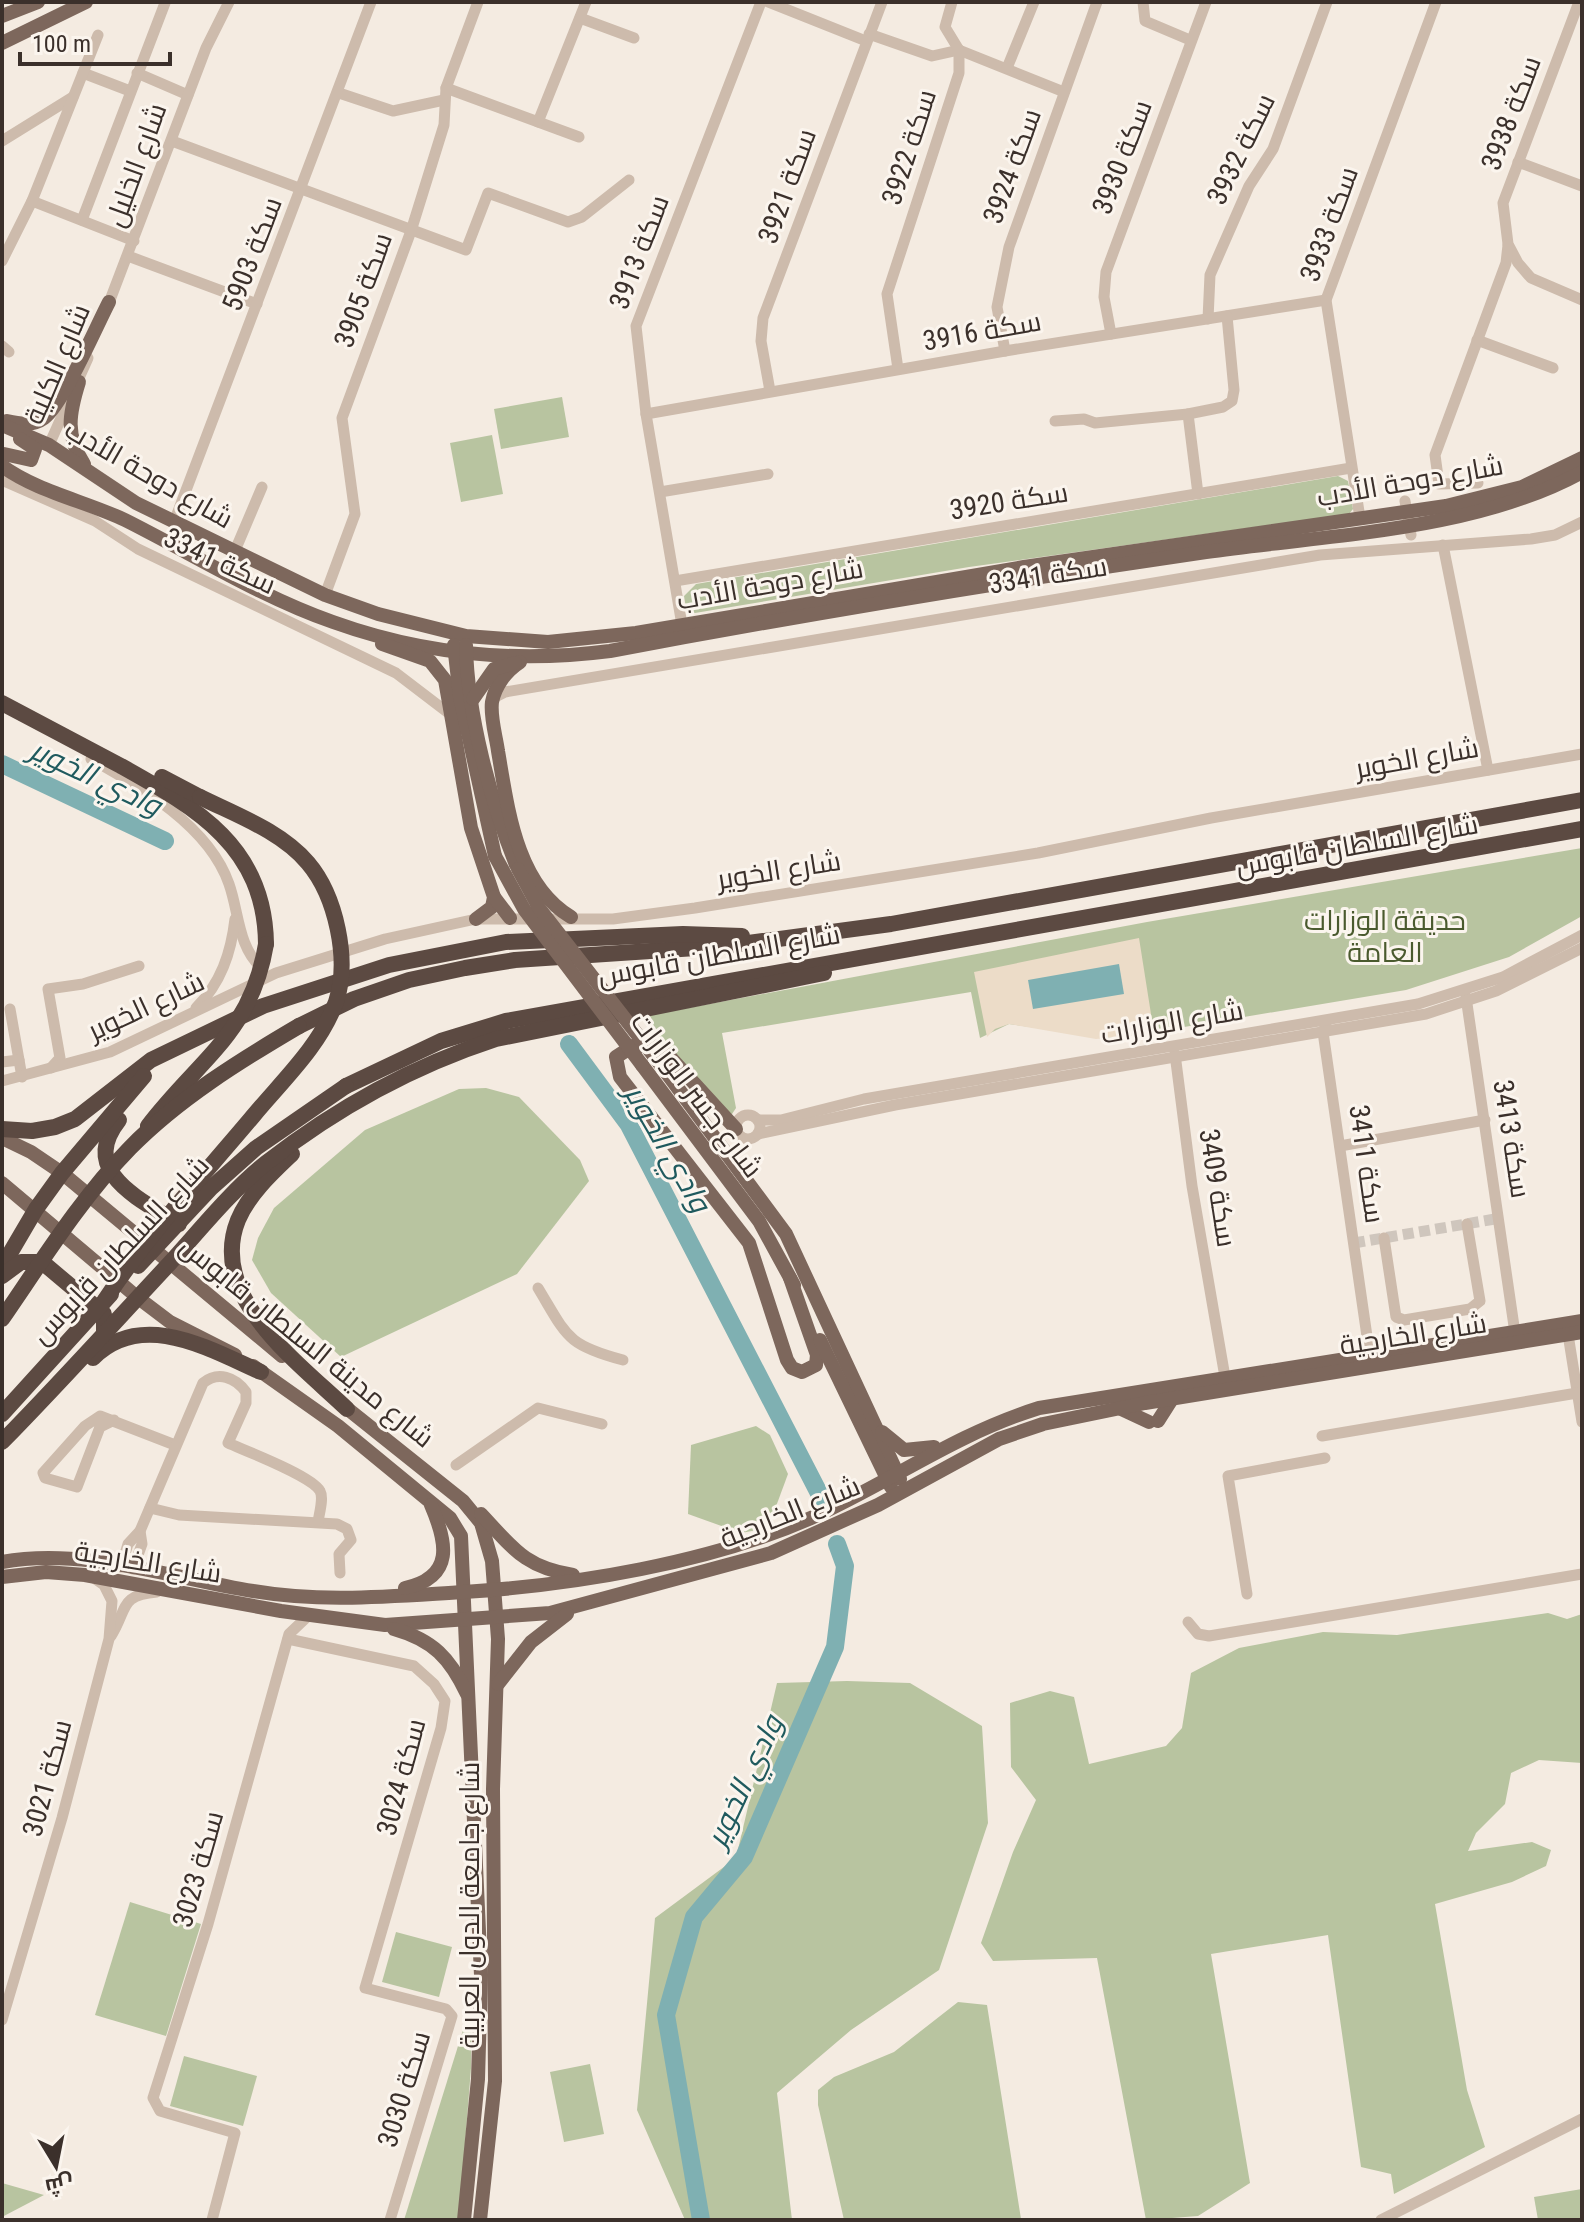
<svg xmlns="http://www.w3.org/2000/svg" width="1584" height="2222" font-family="'Roboto Condensed',Cairo,sans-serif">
<rect width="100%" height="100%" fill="#f4ebe1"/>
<g fill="#b8c4a0">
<path d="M562,397L569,437L501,449L494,409Z"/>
<path d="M492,435L503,494L461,502L450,443Z"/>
<path d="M1338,476L1348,481L1353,509L1349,514L969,567L695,613L686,608L684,596L696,584Z"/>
<path d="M1582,848V916L1509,957L1406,990L1112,1039L1009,1024L980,1038L971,992L722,1033L736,1108L730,1117L640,1017L1147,922Z"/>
<path d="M486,1088L519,1097L580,1160L589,1181L517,1274L341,1357L271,1293L252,1260L258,1238L274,1208L365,1130L459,1089Z"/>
<path d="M756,1426L770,1435L788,1474L768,1528L741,1533L688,1514L691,1445Z"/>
<path d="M1548,1613L1567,1619L1582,1614V1763L1539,1760L1511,1773L1505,1804L1476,1833L1468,1851L1532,1842L1551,1850L1546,1866L1512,1882L1435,1904L1467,2090L1485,2147L1394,2194L1391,2174L1361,2167L1328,1935L1211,1954L1250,2183L1198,2216L1146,2220L1097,1958L993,1961L981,1943L1013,1852L1036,1800L1011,1767L1010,1703L1050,1691L1074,1697L1089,1764L1166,1746L1182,1728L1191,1673L1239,1648L1323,1632L1397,1635Z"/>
<path d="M847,1681L910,1683L982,1726L988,1823L939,1970L851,2030L777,2093L792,2220H685L637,2110L655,1918L736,1858L777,1683Z"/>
<path d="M130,1902L201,1924L166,2036L95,2015Z"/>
<path d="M396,1932L452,1947L439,1997L382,1982Z"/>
<path d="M472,2001L471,2068L459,2220H404Z"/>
<path d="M958,2002L987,2005L1021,2219L844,2220L818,2105V2090L834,2077L894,2052Z"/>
<path d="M184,2056L257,2076L243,2126L170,2106Z"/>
<path d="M590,2064L604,2134L564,2142L550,2072Z"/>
<path d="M2,2183L44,2195L2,2217Z"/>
<path d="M1582,2189V2220H1538L1534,2197Z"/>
</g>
<path fill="#ecdcc8" d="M1139,938L1154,1033L1096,1039L1009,1024L995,1029L987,1037L974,972Z"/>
<path fill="#7fb0b2" d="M1119,964L1124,994L1033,1009L1028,980Z"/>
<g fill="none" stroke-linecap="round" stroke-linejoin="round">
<g stroke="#7fb0b2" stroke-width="18">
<path d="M2,764L165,841"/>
<path d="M569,1044L629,1125L821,1497"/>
<path d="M701,2220L666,2015L694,1917L744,1857L835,1647L845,1566L837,1544"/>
</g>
<path stroke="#cfc6bd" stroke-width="11" stroke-dasharray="11 5.5" stroke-linecap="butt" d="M1354,1243L1501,1218"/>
<g stroke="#cdbbac" stroke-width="11">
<path d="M768,2L866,41"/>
<path d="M1143,2L1145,21L1190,40"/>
<path d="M1579,2L1503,203L1508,244L1518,263L1531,278L1582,300"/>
<path d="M580,18L634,38"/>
<path d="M869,34L932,56L959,50"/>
<path d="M959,50L1064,92"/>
<path d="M1007,68L1034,2"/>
<path d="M83,73L130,91"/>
<path d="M137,73L188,95"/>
<path d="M446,88L579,137"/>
<path d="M339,93L393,111L444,100"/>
<path d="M538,122L586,2"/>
<path d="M2,141L73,97"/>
<path d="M172,141L466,250L488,193L568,222L582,217L629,180"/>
<path d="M1518,162L1582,186"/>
<path d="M32,201L134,241"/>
<path d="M82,220L165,3"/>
<path d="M128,256L257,304"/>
<path d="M2,261L32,201L98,35"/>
<path d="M107,308L206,48L229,2"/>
<path d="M1208,319L1210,275L1249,186L1273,149L1327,2"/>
<path d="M1111,334L1104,297L1106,272L1206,2"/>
<path d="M1477,340L1553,368"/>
<path d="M2,346L9,352"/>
<path d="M1005,351L997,307L1009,247L1097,2"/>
<path d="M898,369L887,294L959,73V50L945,27L952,2"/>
<path d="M770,391L761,341L763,318L882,2"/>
<path d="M646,414L1005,351L1326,300"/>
<path d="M1055,421L1084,419L1095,423L1188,414"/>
<path d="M49,445L88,358"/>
<path d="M2,480L95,521L138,549L396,673L451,715"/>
<path d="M1478,483L1439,484L1435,455L1506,263L1508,245"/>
<path d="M660,492L768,474"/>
<path d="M1198,494L1188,414L1223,407L1232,401L1234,390L1227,316"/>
<path d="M1405,501L1411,535"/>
<path d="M1360,518L1326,300L1436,2"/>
<path d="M174,522L371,2"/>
<path d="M1443,545L1488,770"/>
<path d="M234,553L262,487"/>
<path d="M675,581L1351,468"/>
<path d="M325,595L355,514L342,418L411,231L444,125L446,88L478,2"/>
<path d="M682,625L646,414L636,326L761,2"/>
<path d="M493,698L505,692L1320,555L1531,539L1555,535L1582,522"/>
<path d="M91,759C141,787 209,826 229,884C239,912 238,948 262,968"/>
<path d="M1466,997L1515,1333"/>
<path d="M196,1008C221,983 231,953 235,919"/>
<path d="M10,1009L22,1077"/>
<path d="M1326,1025L1323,1032L1370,1357"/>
<path d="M1175,1054L1192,1186L1225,1377"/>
<path d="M2,1062L19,1060"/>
<path d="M51,1068L60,1058L48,989L83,984L139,966"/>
<path d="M2,1081L110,1052L276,973L385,939L476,919H613L695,908L1038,853L1211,818L1582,754"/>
<circle cx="748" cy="1127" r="12"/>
<path d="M759,1120H781L864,1099L1418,1004L1503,977L1582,935"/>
<path d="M758,1134L895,1105L1426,1014L1496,991L1582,948"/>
<path d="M1340,1146L1485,1120"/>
<path d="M1384,1238L1396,1317L1404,1320L1470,1309L1480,1301L1467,1224"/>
<path d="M538,1288C567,1336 566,1345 623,1360"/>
<path d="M1567,1328L1582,1422"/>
<path d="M114,1420L100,1427L77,1487L45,1478L43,1473L85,1426L100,1416L175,1445"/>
<path d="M1322,1436L1577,1393"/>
<path d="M456,1465L538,1408L602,1424"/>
<path d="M150,1508L179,1515L337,1524L347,1529L351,1540L339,1554L340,1573"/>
<path d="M121,1567L128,1544L140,1531L203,1383C218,1371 235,1377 246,1392V1403L228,1443C246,1451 312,1476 320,1491C324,1498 319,1514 318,1522"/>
<path d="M133,1569L142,1544L140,1531"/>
<path d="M1247,1594L1228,1476L1325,1458"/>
<path d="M1188,1622L1198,1634L1209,1636L1582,1574"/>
<path d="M111,1636C128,1609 119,1595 157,1592"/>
<path d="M288,1639L414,1666L434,1684L445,1701L441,1728L365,1988L446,2009L452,2016L390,2220"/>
<path d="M2,2020L62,1818L109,1639L112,1601L104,1585L94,1578"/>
<path d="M212,2220L235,2133L160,2111L153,2098L208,1924L289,1634L309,1615"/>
<path d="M1381,2220L1582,2119"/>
</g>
<g stroke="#7d675c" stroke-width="14">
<path d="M2,16L38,2"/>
<path d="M2,43L86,2"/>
<path d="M79,382C69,414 65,435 84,464"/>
<path d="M7,421C20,424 33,426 44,418C63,404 96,327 109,302"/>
<path d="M2,425L49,445L136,503L325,595L378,614L466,636L548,642L636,633L1024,567L1446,506L1522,487L1582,458"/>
<path d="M4,454L31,460L35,449L20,439"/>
<path d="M2,466C38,492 85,501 125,520C193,554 261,597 333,622C422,654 517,663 610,651C807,614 1007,581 1206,552C1326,535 1475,531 1582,472"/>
<path d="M382,644L430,661L445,680L471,828L494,897L492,907L476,919"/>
<path d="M454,645L460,697L495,856"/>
<path d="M466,645C467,713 491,802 516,865"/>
<path d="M520,662C506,671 495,686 492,702C490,717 496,736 498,751C508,809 516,884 571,917"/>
<path d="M473,699L494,669L515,663"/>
<path d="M494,897L510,918"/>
<path d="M657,1060L786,1234L900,1479"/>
<path d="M642,1065L759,1221L794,1285"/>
<path d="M736,1129L660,1046H633L616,1057L620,1077L749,1243L787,1360L792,1368L802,1372L816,1365L817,1355L790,1278"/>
<path d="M2,1138L31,1152L62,1173L282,1356"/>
<path d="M2,1183L137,1297L170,1322L235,1355"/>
<path d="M820,1340L891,1487"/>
<path d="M253,1366L338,1426L450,1518L461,1536L481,1975L478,2079L464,2220"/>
<path d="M339,1402L463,1501L481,1523L492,1561L498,1639L493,1789L495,2081L480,2220"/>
<path d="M1119,1408L1149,1422"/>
<path d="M1158,1421L1172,1399"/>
<path d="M882,1432L904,1450L934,1447"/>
<path d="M481,1514C513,1548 524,1567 573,1575"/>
<path d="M2,1562C84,1547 172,1578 253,1591C322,1603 394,1596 464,1592C575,1585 708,1563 811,1518C891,1482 953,1435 1039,1408L1582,1321"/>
<path d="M2,1577L46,1572L85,1575L281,1611L385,1625L550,1613L771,1553L878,1505L999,1439L1043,1424L1145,1403L1582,1332"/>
<path d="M405,1588C455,1577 447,1542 431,1505"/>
<path d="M394,1629C433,1640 450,1658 467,1694"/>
<path d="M498,1684L531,1642L567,1614"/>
</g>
<g stroke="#5c4a42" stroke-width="16">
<path d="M2,703C42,724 81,745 121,766C196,808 265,846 266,944"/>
<path d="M162,777L200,797"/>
<path d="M299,1026L354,999L409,980L465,968L515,960L726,946L891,924L1582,800"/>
<path d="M346,1086L441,1041L506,1021L1582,829"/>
<path d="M119,1120C78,1172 140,1199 179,1224"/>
<path d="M2,1129L32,1131L55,1127L75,1119L151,1060L263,1006L389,965L506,942L683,934L742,936"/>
<path d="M292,1154C272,1173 249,1194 238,1220C207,1297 299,1363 347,1409"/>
<path d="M2,1267L36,1209L62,1173L144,1076"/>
<path d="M2,1276L21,1262H42L104,1314V1334"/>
<path d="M93,1358C142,1309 209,1349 261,1372"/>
<path d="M2,1442C59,1384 113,1324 169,1264C200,1230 230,1192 266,1163C335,1109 413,1066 496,1039L824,973"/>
</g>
<g stroke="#7d675c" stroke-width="14">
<path d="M495,856L524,909L642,1065"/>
<path d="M518,869L539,908L657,1060"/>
</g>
<g stroke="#5c4a42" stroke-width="16">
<path d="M148,1126C199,1059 251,1034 266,944"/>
<path d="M138,1266L211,1188L256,1148L346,1086"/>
<path d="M105,1300C149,1233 203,1176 254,1115C283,1080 320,1046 336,1002C350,960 336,896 308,863C281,831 236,815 200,797"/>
<path d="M2,1319C42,1261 81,1198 130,1148C178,1099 241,1060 299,1026"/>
<path d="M2,1414L111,1294"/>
</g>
</g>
<g text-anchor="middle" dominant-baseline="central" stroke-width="6" stroke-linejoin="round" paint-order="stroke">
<g font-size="28" fill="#3b302b" stroke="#fbf5ee">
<text transform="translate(1511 113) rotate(-69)">سكة 3938</text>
<text transform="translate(909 147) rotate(-72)">سكة 3922</text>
<text transform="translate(1241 149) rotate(-64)">سكة 3932</text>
<text transform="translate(1122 157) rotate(-69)">سكة 3930</text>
<text transform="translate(136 165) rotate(-70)">شارع الخليل</text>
<text transform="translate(1012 166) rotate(-70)">سكة 3924</text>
<text transform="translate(787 186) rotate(-70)">سكة 3921</text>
<text transform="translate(1329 224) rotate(-70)">سكة 3933</text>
<text transform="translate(639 252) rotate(-69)">سكة 3913</text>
<text transform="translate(252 254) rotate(-69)">سكة 5903</text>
<text transform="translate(363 290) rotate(-70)">سكة 3905</text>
<text transform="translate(982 331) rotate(-10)">سكة 3916</text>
<text transform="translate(57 364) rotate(-67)">شارع الكلية</text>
<text transform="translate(149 474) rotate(30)">شارع دوحة الأدب</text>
<text transform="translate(1410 481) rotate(-10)">شارع دوحة الأدب</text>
<text transform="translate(1009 501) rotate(-9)">سكة 3920</text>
<text transform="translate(220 561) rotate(25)">سكة 3341</text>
<text transform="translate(1048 575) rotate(-9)">سكة 3341</text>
<text transform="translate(770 584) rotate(-10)">شارع دوحة الأدب</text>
<text transform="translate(1417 758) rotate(-10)">شارع الخوير</text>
<text transform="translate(1357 845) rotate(-10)">شارع السلطان قابوس</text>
<text transform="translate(779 870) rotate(-9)">شارع الخوير</text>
<text transform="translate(719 955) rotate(-10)">شارع السلطان قابوس</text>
<text transform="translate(146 1006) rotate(-25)">شارع الخوير</text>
<text transform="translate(1172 1022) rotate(-10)">شارع الوزارات</text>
<text transform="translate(697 1095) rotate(53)">شارع جسر الوزارات</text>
<text transform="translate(1512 1139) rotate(81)">سكة 3413</text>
<text transform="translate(1367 1164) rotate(82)">سكة 3411</text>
<text transform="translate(1218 1188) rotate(81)">سكة 3409</text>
<text transform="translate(120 1250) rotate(-47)">شارع السلطان قابوس</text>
<text transform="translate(1413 1334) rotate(-9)">شارع الخارجية</text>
<text transform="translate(307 1342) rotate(39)">شارع مدينة السلطان قابوس</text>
<text transform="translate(790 1512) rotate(-22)">شارع الخارجية</text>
<text transform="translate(148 1562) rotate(9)">شارع الخارجية</text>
<text transform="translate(401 1777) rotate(-75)">سكة 3024</text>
<text transform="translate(47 1778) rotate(-75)">سكة 3021</text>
<text transform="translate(198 1869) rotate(-74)">سكة 3023</text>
<text transform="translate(469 1905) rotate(-90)">شارع جامعة الدول العربية</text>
<text transform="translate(404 2089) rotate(-73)">سكة 3030</text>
</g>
<g font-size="28" fill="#4a5a2e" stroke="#fbf5ee">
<text x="1385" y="920">حديقة الوزارات<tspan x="1385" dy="32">العامة</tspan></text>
</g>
<g font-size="30" font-style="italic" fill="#1f5a5e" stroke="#fbf5ee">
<text transform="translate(96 777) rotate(25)">وادي الخوير</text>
<text transform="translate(668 1148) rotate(60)">وادي الخوير</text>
<text transform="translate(744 1781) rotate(-65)">وادي الخوير</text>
</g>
</g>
<rect width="1584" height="2222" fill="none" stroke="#3b302b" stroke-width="8"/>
<g transform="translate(56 2166) rotate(170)" stroke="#fbf5ee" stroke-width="6" paint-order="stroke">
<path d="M0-6L14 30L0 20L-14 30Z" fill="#3b302b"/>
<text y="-12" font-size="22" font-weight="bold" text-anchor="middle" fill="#3b302b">ش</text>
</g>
<path d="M20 52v12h150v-12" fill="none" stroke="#3b302b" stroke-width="4"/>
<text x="32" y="52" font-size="24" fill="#3b302b" stroke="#fbf5ee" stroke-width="6" paint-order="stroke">100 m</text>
</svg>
